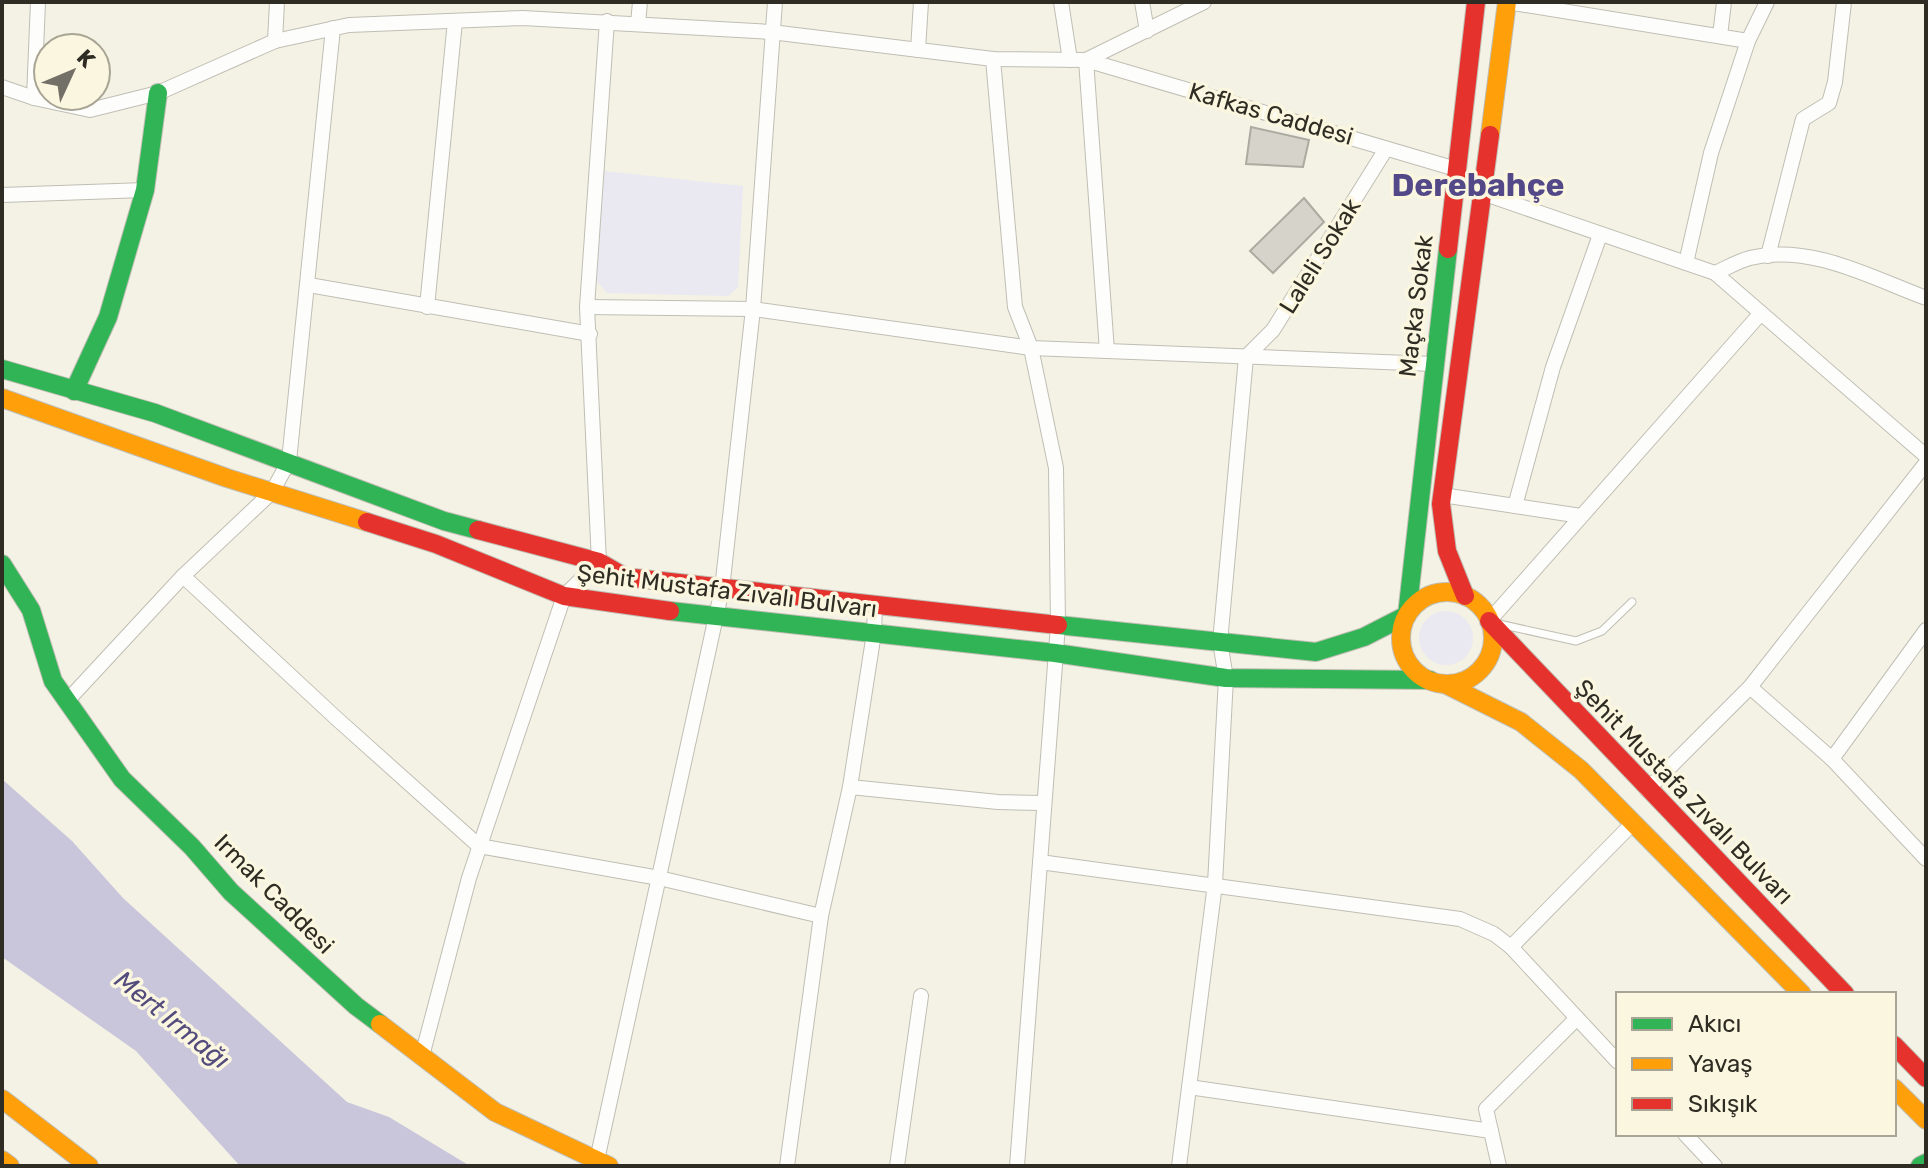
<svg xmlns="http://www.w3.org/2000/svg" width="1928" height="1168" font-family="Rubik,sans-serif">
<rect width="100%" height="100%" fill="#f4f2e5"/>
<g fill="#eae8f0">
<path d="M604,171L743,186L738,287L728,296L607,293L595,279Z"/>
<circle cx="1446" cy="638" r="27"/>
</g>
<path fill="#c9c6db" d="M2,779L72,841L123,898L347,1102L389,1117L470,1166H240L136,1051L2,957Z"/>
<g fill="#d6d4ca" stroke="#acaba1" stroke-width="2">
<path d="M1251,127L1309,140L1303,167L1246,164Z"/>
<path d="M1304,198L1324,222L1273,273L1250,251Z"/>
</g>
<g fill="none" stroke-linecap="round" stroke-linejoin="round">
<defs>
<path id="lane" d="M1499,624L1576,641L1602,631L1632,602"/>
<g id="street">
<path d="M1061,2L1070,60"/>
<path d="M1142,2L1147,31"/>
<path d="M1507,2L1748,41"/>
<path d="M638,24L640,2"/>
<path d="M1720,36L1724,2"/>
<path d="M275,41L277,2"/>
<path d="M918,50L921,2"/>
<path d="M993,59L1015,307L1031,348L1056,468L1058,625L1017,1166"/>
<path d="M1086,60L1456,169"/>
<path d="M1086,60L1107,351"/>
<path d="M2,87L34,98L90,110L158,93L275,41L349,25L523,18L771,32L993,59L1086,60L1204,2"/>
<path d="M34,98L38,2"/>
<path d="M1482,193L1715,273L1926,456"/>
<path d="M2,195L145,190"/>
<path d="M1768,256L1803,119L1829,103L1835,82L1844,2"/>
<path d="M1686,263L1711,153L1748,41L1767,2"/>
<path d="M1715,273C1727,268 1738,261 1750,258C1810,243 1872,278 1926,298"/>
<path d="M309,285L590,334"/>
<path d="M427,307L455,21"/>
<path d="M587,307L753,309L1031,348L1433,364"/>
<path d="M1442,495L1581,516"/>
<path d="M1515,506L1553,367L1600,235"/>
<path d="M183,576L336,718L479,846L659,878L821,916"/>
<path d="M1489,621L1761,313"/>
<path d="M1750,687L1832,759L1926,859"/>
<path d="M67,701L183,576L272,492L289,461L333,28"/>
<path d="M1832,759L1926,630"/>
<path d="M850,787L998,802L1044,803"/>
<path d="M1647,790L1750,687L1926,463"/>
<path d="M1040,862L1460,919L1494,934L1511,947L1618,1062"/>
<path d="M1511,947L1634,822"/>
<path d="M422,1056L469,878L564,596L599,562L587,307L607,21"/>
<path d="M1189,1087L1491,1131"/>
<path d="M1685,1134L1715,1166"/>
<path d="M597,1160L722,589L753,309L775,2"/>
<path d="M787,1166L821,916L850,787L874,633L875,606"/>
<path d="M897,1166L921,996"/>
<path d="M1179,1166L1215,884L1226,678L1220,642L1246,357L1273,330L1386,149"/>
<path d="M1499,1166L1486,1109L1577,1018"/>
</g>
<g id="fast">
<path d="M2,369L155,413L444,521L478,530"/>
<path d="M74,391L108,317L145,190L158,93"/>
<path d="M2,564L31,610L53,681L122,779L192,847L231,892L356,1006L380,1024"/>
<path d="M670,611L1055,653L1226,678L1430,680"/>
<path d="M1407,615L1448,249"/>
<path d="M1058,625L1316,652L1364,637L1407,615"/>
<path d="M1920,1166L1926,1163"/>
</g>
<g id="slow">
<path d="M1490,135L1507,2"/>
<path d="M2,398L227,478L367,522"/>
<circle cx="1447" cy="638" r="46"/>
<path d="M1445,684L1521,722L1581,770L1802,994"/>
<path d="M380,1024L495,1112L609,1166"/>
<path d="M1894,1088L1926,1120"/>
<path d="M2,1099L89,1166"/>
<path d="M2,1160L10,1166"/>
</g>
<g id="jam">
<path d="M1448,249L1476,2"/>
<path d="M367,522L436,544L564,596L670,611"/>
<path d="M478,530L599,562L625,577L1058,625"/>
<path d="M1465,596L1447,551L1441,504L1490,135"/>
<path d="M1489,621L1845,994"/>
<path d="M1894,1045L1926,1078"/>
</g>
</defs>
<use href="#lane" stroke="#c0beb4" stroke-width="9"/>
<use href="#street" stroke="#c0beb4" stroke-width="16"/>
<use href="#fast" stroke="#c0beb4" stroke-width="20"/>
<use href="#slow" stroke="#c0beb4" stroke-width="20"/>
<use href="#jam" stroke="#c0beb4" stroke-width="20"/>
<use href="#lane" stroke="#fdfdfb" stroke-width="7"/>
<use href="#street" stroke="#fdfdfb" stroke-width="14"/>
<use href="#fast" stroke="#30b455" stroke-width="18"/>
<use href="#slow" stroke="#ff9f0a" stroke-width="18"/>
<use href="#jam" stroke="#e5322d" stroke-width="18"/>
</g>
<g text-anchor="middle" dominant-baseline="central" stroke-width="7" stroke-linejoin="round" paint-order="stroke">
<g font-size="24" fill="#2e2c23" stroke="#faf6df">
<text transform="translate(1271 114) rotate(16)">Kafkas Caddesi</text>
<text transform="translate(1320 256) rotate(-58)">Laleli Sokak</text>
<text transform="translate(1416 306) rotate(-83)">Maçka Sokak</text>
<text transform="translate(727 591) rotate(7)">Şehit Mustafa Zıvalı Bulvarı</text>
<text transform="translate(1684 792) rotate(46)">Şehit Mustafa Zıvalı Bulvarı</text>
<text transform="translate(274 894) rotate(45)">Irmak Caddesi</text>
</g>
<g font-size="26" font-style="italic" fill="#524b7c" stroke="#faf6df">
<text transform="translate(172 1020) rotate(39)">Mert Irmağı</text>
</g>
<g font-size="32" font-weight="bold" fill="#544988" stroke="#faf6df">
<text x="1478" y="185">Derebahçe</text>
</g>
</g>
<rect width="1928" height="1168" fill="none" stroke="#2e2c23" stroke-width="8"/>
<rect x="1616" y="992" width="280" height="144" fill="#faf6df" stroke="#a8a594" stroke-width="2"/>
<rect x="1632" y="1018" width="40" height="12" fill="#30b455" stroke="#a8a594" stroke-width="2"/>
<text x="1688" y="1032" font-size="24" fill="#2e2c23">Akıcı</text>
<rect x="1632" y="1058" width="40" height="12" fill="#ff9f0a" stroke="#a8a594" stroke-width="2"/>
<text x="1688" y="1072" font-size="24" fill="#2e2c23">Yavaş</text>
<rect x="1632" y="1098" width="40" height="12" fill="#e5322d" stroke="#a8a594" stroke-width="2"/>
<text x="1688" y="1112" font-size="24" fill="#2e2c23">Sıkışık</text>
<g transform="translate(72 72) rotate(46)"><circle r="38" fill="#faf6df" stroke="#a8a594" stroke-width="2"/>
<path d="M0-6L14 30L0 20L-14 30Z" fill="#737167"/>
<text y="-12" font-size="22" font-weight="bold" text-anchor="middle" fill="#2e2c23">K</text>
</g>
</svg>
